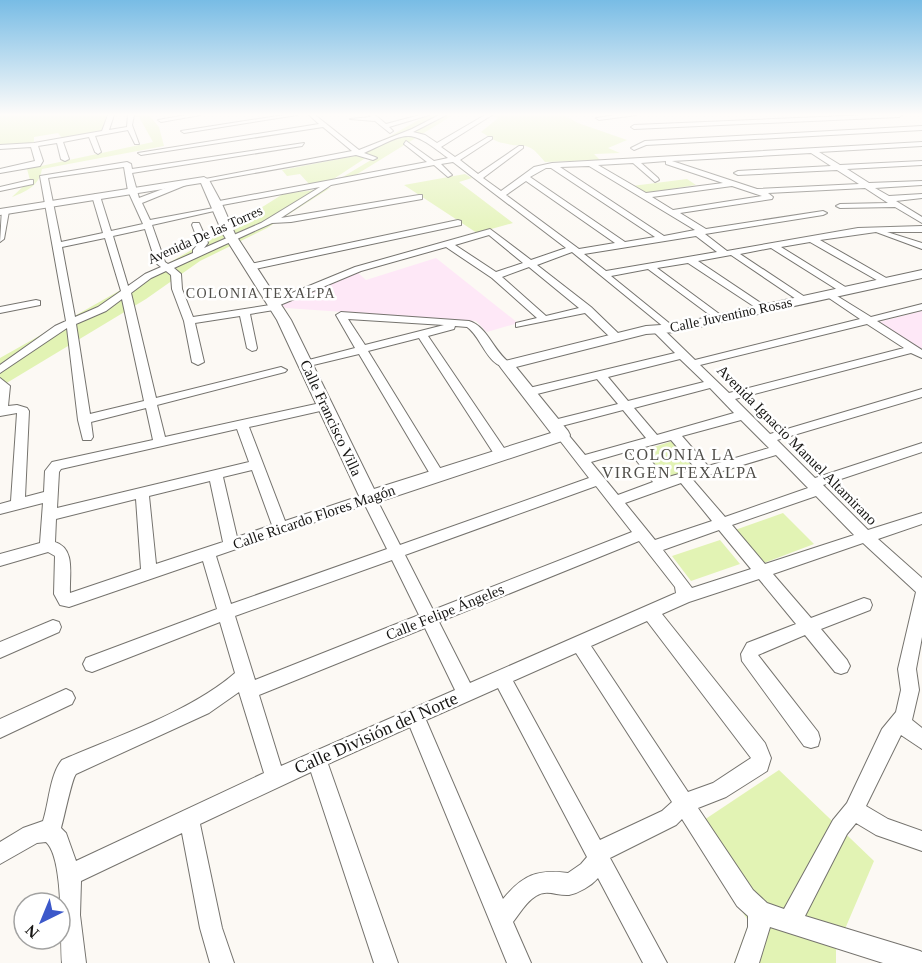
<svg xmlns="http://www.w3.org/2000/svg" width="922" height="963" font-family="Georgia,serif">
<rect width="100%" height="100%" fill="#fcf9f4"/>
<g fill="#fee8f7">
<path d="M436,258L518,323L487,332L476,321L285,308L282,304L357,272L366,280Z"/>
<path d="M922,311V351L879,322Z"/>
</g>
<g fill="#e2f3b4">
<path d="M0,115H107L101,131L62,138L58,133L34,137V143L0,145Z"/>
<path d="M134,115H149L159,127L164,146L42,169C39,186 27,191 12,197L30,180L27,169L153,142L139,117H132Z"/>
<path d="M432,115H453L354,176L341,178L376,157L362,152L422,118Z"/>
<path d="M493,115H564L578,123L627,140L608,148L620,153L594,154L600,160L545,162C527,139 526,149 503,143C496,142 488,136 481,132L498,118L490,116Z"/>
<path d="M360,155L367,157L332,180L309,184L300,174L287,176L282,170Z"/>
<path d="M465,174L472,178L459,182L513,223L477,233L404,185Z"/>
<path d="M687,179L696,185L645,193L632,186Z"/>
<path d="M330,188L267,228L200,261L146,299L0,387V358L213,238L283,194Z"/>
<path d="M676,440L705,472L669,483L641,451Z"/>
<path d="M783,513L814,544L764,563L735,530Z"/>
<path d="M720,540L740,564L691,581L672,556Z"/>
<path d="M779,770L874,861L836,950V963H734L749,922L689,830Z"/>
</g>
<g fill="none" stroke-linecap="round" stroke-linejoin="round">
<defs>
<g id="street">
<path d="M108,115H114L109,130L127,127L128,115H134L132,125L139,144H135L128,130L95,136L101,152L98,154L95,152L89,137L63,142L69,159L65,161L61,159L57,143L38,146L43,161L40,166L0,173V169L35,161L31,147L0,149V145L34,143L102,131Z"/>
<path d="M186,115H200L161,122L158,120Z"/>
<path d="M284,115H297L184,133L181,131Z"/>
<path d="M309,115H315L359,150L412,129L439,115H446L413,132L425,135L437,143L485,115H492L441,147L455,157L488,137H492V139L460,160L478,174L519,146H523V148L483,178L501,191L534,167L552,163L922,142V146L819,152L840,165L922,161V165L847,169L869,183L922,181V185L875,188L889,196L922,194V198L896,201L922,217V223L895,207L840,208L836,206L840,204L888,203L865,188L768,193L773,197L772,199L680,213L706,229L823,211L827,213L823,215L705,234L727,251L858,228L922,226V232H887L922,243V249L876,232L820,240L888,279V283H882L810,242L781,247L847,288V292H841L771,248L740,254L805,297V301H799L731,255L698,261L765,306V310L761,311L688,263L657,268L722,316V320L718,321L648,269L611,276L674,327V331L670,332L572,252L537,265L591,307L620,335V339H612L585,313L516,327V323L537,318L492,278L446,247L361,271L280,305V309L250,314L257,348L256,350L252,351L247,348L240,316L195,323L204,362L198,365L192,362L184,321L172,289L171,275L166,271L151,278L131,293L156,398L281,367L287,370L285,372L157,405L165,437L325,402L329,403L331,406L329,409L249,427L285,521L369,493L374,494L400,545L589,478L558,438L556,435L558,432H566L585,455L646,438L623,410L554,428L550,427L548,424L550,421L618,404L597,379L529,396L523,392L529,388L675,353L654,332V328H662L695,360L860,319L826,296V292L829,291L871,317L922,304V310L877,321L922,350V358L911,353L735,399L770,434L922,389V397L777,440L815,478L922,443V452L823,485L868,530L922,513V524L878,539L922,578V637L916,669L919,690L912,720L922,728V749L901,735L866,806L888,819L922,831V851L876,835L856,823L847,834L805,916L920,951L922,952V963H883L770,927L759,963H735L748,927V916L737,906L682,819L676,825L610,858L667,963H643L598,878C591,886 579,893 569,895C557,896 547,889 536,896C526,902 520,913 513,922L531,963H507L410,727L328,764L398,963H374L311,772L200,824L222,928L234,963H210L200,928L182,833L81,881L80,915L86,963H62C60,936 64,858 46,842L37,843L0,864V842L23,828L43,821C49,803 50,774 62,760C117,736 190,712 235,673L220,622L92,672L86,670L83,664L86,658L217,609L203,561L69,607L60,605L54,594L55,556L48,552L0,566V554L40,543L43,503L0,514V504L11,501L17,413L0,416V378L10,386L8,406L17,405L27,408L29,411L25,497L44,492L45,471L52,462L153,440L146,408L91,422L93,437L91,440H83L78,420L67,328L0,373V365L55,326L66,321L40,176L127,162L131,164L132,169L304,143L302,146L132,173L139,198L184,181L191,183L142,203L150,220L219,207L223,209L152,225L165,262L168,264L193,253V250L199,243L192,225L193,223H199L208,243L204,248L261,223L320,187L217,206L213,204L214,202L427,162L404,144L406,141L434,161L448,158C407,127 410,132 364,153L375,157L377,158L373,160L356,155L204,182L200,180L352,151L323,127L141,155L138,153L319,124ZM811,153L831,166L738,171L734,173L738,175L837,170L859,184L757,189L672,161ZM666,161V164L723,183L646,193L598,165L633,163L655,182L659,180L658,178L641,163ZM453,162L566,248L531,260L490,229L355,267L270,302V305L193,317L182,289L181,274L174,268L272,223L291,222L422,199V195H419L281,218L331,185L434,165L448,177L452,175L441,164ZM589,166L695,230L664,236L560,167ZM124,167L128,191L143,224L111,231L100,196L96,194L92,196L103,233L61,242L48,178ZM546,168H551L655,237L625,242L530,177ZM526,181L615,243L579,249L506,195ZM732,186L762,196L673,210L652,197ZM145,229L156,263L161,267L145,274L128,286L113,236ZM489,235L523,263L496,272L455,245ZM696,236L717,252L606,271L584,254ZM105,238L121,291L98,307L75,317L62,247ZM529,267L579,308L546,316L502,277ZM122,299L144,401L90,414L76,324L106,311ZM867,324L904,348L729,393L700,365ZM680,359L704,382L628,401L608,377ZM710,388L734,413L657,435L634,408ZM741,420L769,448L708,466L682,436ZM237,429L249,462L57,508L59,472L61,469ZM671,440L696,469L665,478L641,448ZM629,451L653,482L618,495L591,462ZM776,455L808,488L725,517L693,480ZM252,470L272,525L237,537L223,477ZM210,481L223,542L156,564L149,496ZM681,483L712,521L655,540L625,503ZM596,486L632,532L433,610L405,555ZM816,496L854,535L765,564L732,525ZM136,499L141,569L70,593C69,574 76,549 55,542L56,519ZM365,505L387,549L231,604L216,556ZM719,530L751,569L692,588L663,550ZM639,541L675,587L676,593L470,683L439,622ZM863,543L916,592L898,669L901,690L896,712L882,729L847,803L833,820L784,909L767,903L753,890L698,808L726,797L767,771L771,758L765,743L662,614L689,602L759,579L796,624L747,643L741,654L742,661L804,746L811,748L818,746L820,739L818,732L758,655L805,635L835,672L841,674L847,672L850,666L847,660L821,629L870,610L872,605L870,600L864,598L811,618L773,574ZM392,560L419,615L255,680L235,616ZM647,621L751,758L713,783L688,792L591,646ZM425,628L455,690L281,766L259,695ZM576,653L672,802L662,811L600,840L513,681ZM498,688L587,857L581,864L568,873C537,869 523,875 503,899L426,720ZM239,692L264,773L76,861L66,833L61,828C64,818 72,778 76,774L209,713Z"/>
<path d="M369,115H375L386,124L420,115H429L389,127L393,131L390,133L375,121L350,119L371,117Z"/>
<path d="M616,115H636L599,120L596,118Z"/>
<path d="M867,115H902L899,117L634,129L631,127L634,125Z"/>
<path d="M922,126V130L646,145L634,150L631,148L645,141Z"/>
<path d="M30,180H33V184L0,191V187Z"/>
<path d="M2,209L9,211L4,239L0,242Z"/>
<path d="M458,220L461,221V225L250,270L245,267L250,264Z"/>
<path d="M36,300L40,301V305L0,313V307Z"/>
<path d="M341,312L469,321C487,326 494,352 510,363V367C488,370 482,337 467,327L455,326L454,329L428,336L506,451L507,454L506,457H496L419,338L368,351L445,476L438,481L433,479L359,354L305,367L301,366V362L355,348L336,315ZM348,319L444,325L365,345Z"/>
<path d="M53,620L59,622L61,627L59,632L0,658V642Z"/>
<path d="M66,689L72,692L75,698L72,704L0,738V719Z"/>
</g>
<path id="secondary" d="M204,177L209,180L222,204L235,234L291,320L374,489L551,433L501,368L499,365L501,362L646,326L676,324L922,270V278L676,332L646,334L516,367L568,431L570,435L568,439L369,505L362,503L360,498L277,320L223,234L201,183L0,215V209Z"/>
</defs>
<use href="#street" stroke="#75736e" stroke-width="2"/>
<use href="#secondary" stroke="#75736e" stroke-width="2"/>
<use href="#street" fill="#fff" fill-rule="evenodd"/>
<use href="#secondary" fill="#fff" fill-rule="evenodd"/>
</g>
<linearGradient id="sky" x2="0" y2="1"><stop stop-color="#78bce5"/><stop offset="0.46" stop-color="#fefcfa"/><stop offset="1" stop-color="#fefcfa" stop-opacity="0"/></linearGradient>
<rect width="922" height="249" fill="url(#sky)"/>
<g text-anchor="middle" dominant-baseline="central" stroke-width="5" stroke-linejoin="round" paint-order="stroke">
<g font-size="14" fill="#171614" stroke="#fff">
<text transform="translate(205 235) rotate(-24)">Avenida De las Torres</text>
<text transform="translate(731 315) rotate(-12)">Calle Juventino Rosas</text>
</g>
<g font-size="14" letter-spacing="1.5" fill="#4f4d48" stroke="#fff">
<text x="261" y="293">COLONIA TEXALPA</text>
</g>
<g font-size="15" fill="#171614" stroke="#fff">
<text transform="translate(331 418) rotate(65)">Calle Francisco Villa</text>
<text transform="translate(797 445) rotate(45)">Avenida Ignacio Manuel Altamirano</text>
<text transform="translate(314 517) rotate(-19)">Calle Ricardo Flores Magón</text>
<text transform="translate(445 612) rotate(-22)">Calle Felipe Ángeles</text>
</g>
<g font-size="16" letter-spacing="1.5" fill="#4f4d48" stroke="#fff">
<text x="680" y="454">COLONIA LA<tspan x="680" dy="18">VIRGEN TEXALPA</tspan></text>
</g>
<g font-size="18" fill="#171614" stroke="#fff">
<text transform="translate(376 733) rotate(-24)">Calle División del Norte</text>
</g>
</g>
<g transform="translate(42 921) rotate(223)"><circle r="28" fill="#ffffff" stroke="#a2a2a1" stroke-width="1.5"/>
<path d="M0-4.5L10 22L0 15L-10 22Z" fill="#3c58ca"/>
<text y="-9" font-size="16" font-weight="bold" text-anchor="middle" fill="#171614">N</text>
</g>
</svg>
